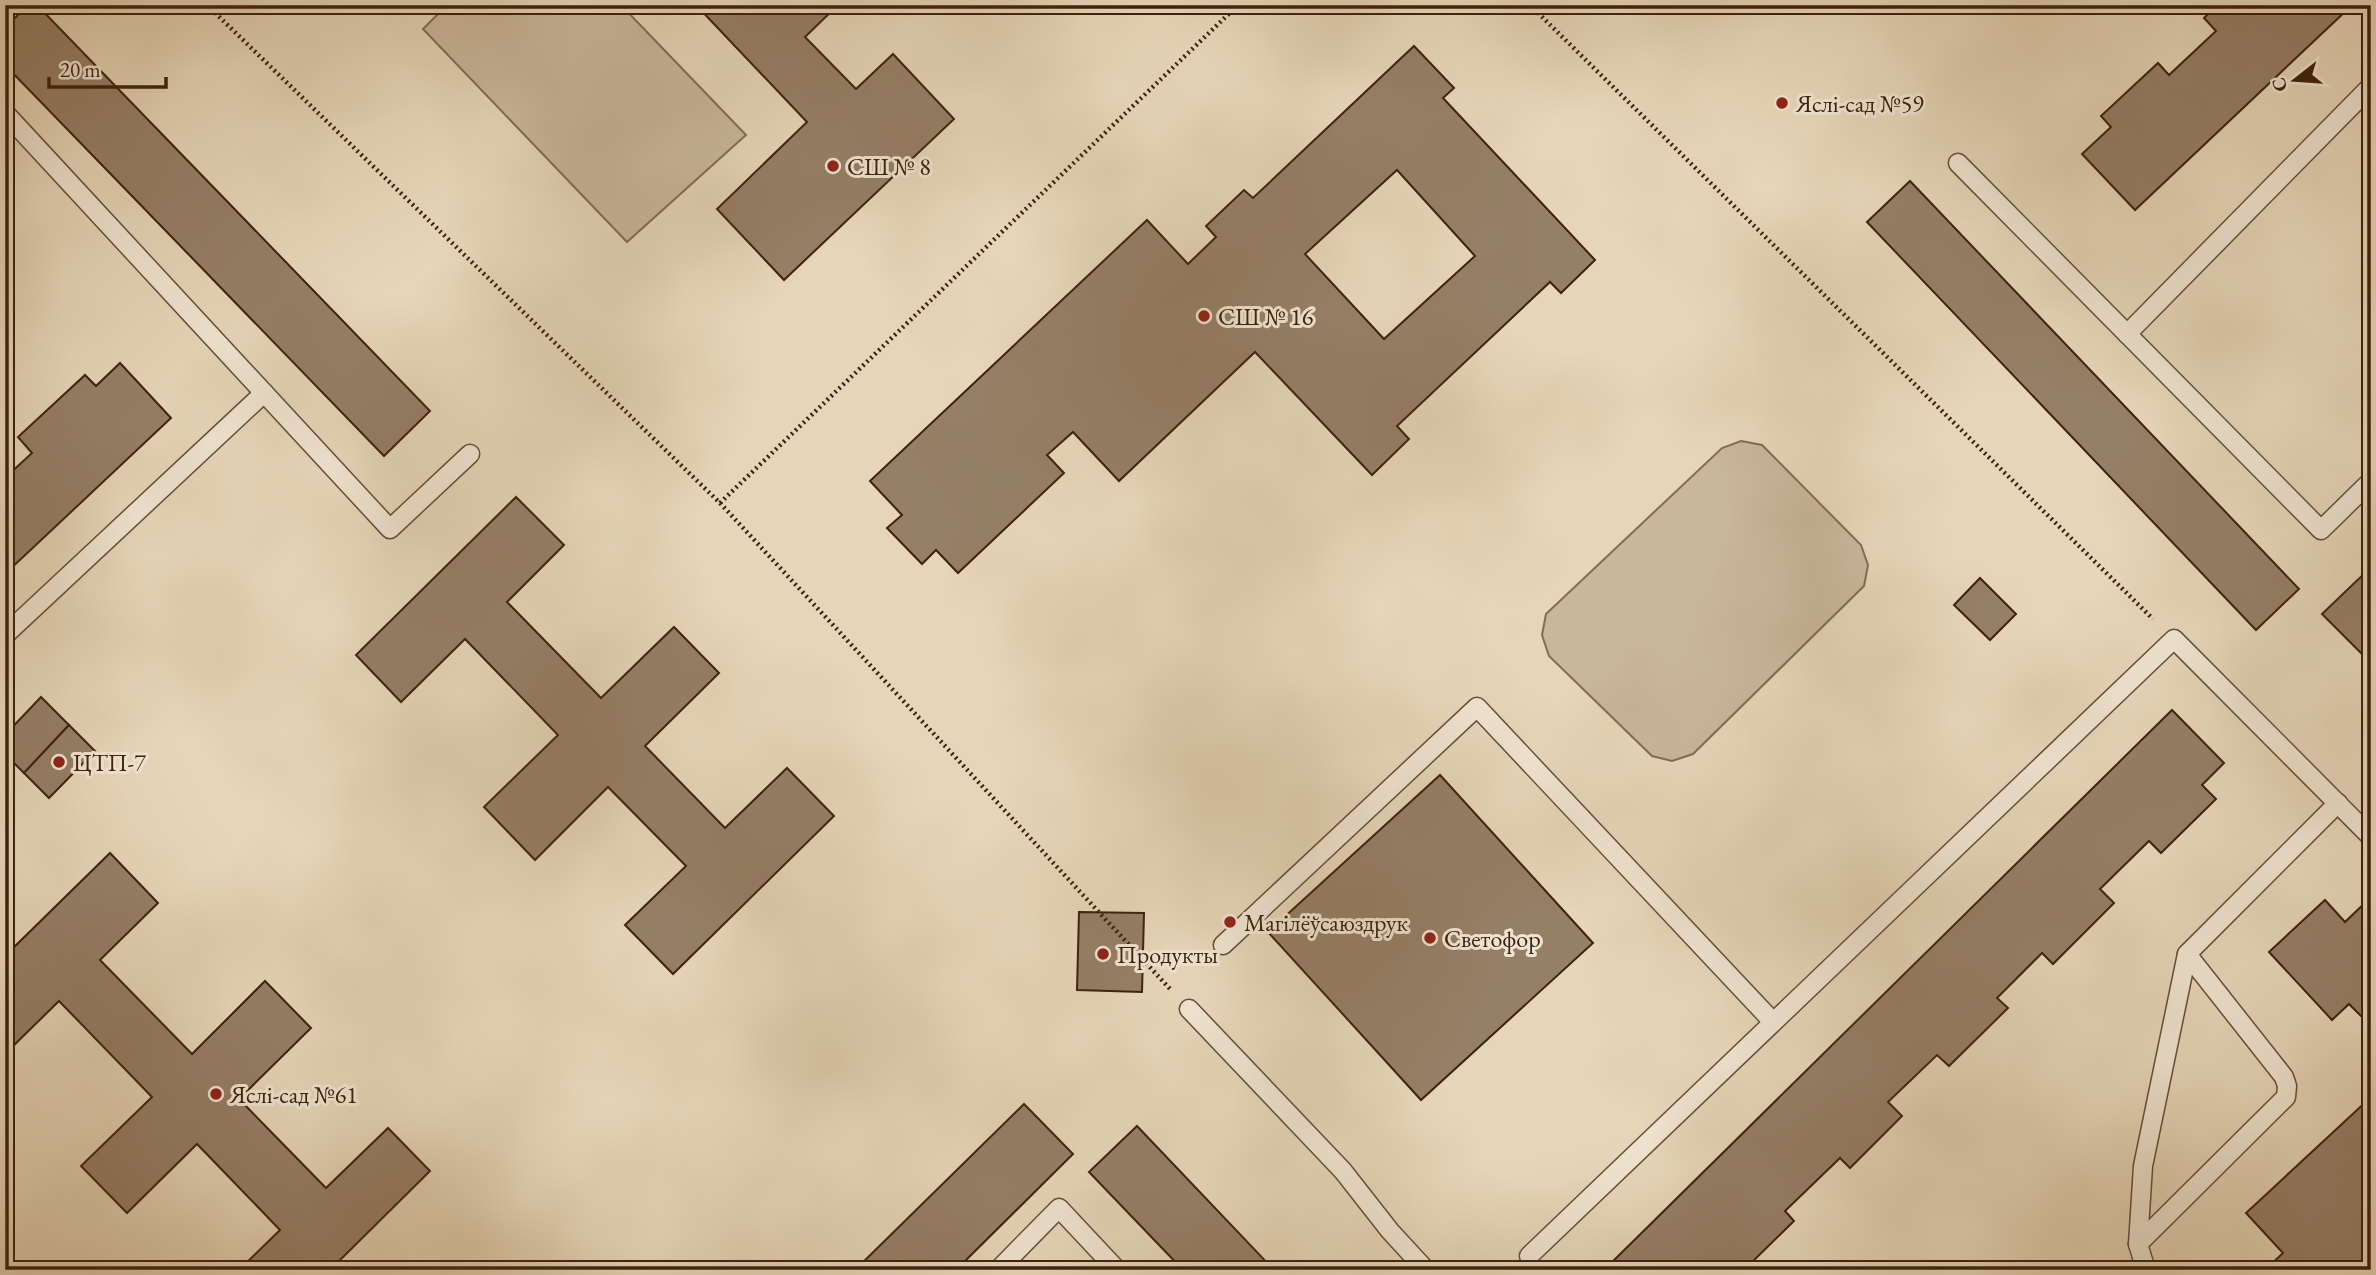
<svg xmlns="http://www.w3.org/2000/svg" width="2376" height="1275" font-family="'EB Garamond',serif">
<rect width="100%" height="100%" fill="#e6d6b8"/>
<filter id="stains"><feTurbulence type="fractalNoise" baseFrequency=".00286" numOctaves="4"/><feColorMatrix values="0 0 0 0 .2 0 0 0 0 .09 0 0 0 0 .02 0 0 0 .5 -.17"/></filter>
<radialGradient id="worn" r=".72"><stop offset=".6" stop-color="#630" stop-opacity="0"/><stop offset="1" stop-color="#630" stop-opacity=".3"/></radialGradient>
<g fill="#c9b79b" stroke="#846c54" stroke-width="2">
<path d="M447,5H621L746,135L627,242L423,29Z"/>
<path d="M1741,441L1762,445L1861,545L1868,565L1864,586L1693,754L1672,761L1652,756L1549,656L1542,635L1546,614L1722,448Z"/>
</g>
<g fill="#957f66" stroke="#3e210d" stroke-width="2" fill-rule="evenodd">
<path d="M28,5H37L430,411L384,456L5,65V28Z"/>
<path d="M696,5H838L805,37L856,89L893,54L954,119L784,280L717,209L807,122Z"/>
<path d="M2217,5H2347L2349,8L2135,210L2082,154L2111,127L2101,116L2158,63L2169,75L2216,31L2204,18Z"/>
<path d="M1414,46L1454,88L1443,98L1595,260L1561,293L1550,282L1397,426L1409,439L1372,475L1255,352L1119,481L1073,432L1047,455L1064,473L958,573L936,550L922,564L887,528L902,515L870,481L1147,220L1188,264L1216,237L1206,226L1244,190L1253,198ZM1397,170L1475,256L1384,339L1305,254Z"/>
<path d="M1910,181L2299,589L2256,630L1867,222Z"/>
<path d="M120,363L171,418L5,574V478L32,453L18,437L85,375L96,386Z"/>
<path d="M516,497L564,545L507,602L601,698L674,627L719,673L645,746L725,828L787,768L834,816L673,974L625,925L686,866L608,787L535,860L484,807L558,735L465,639L401,702L356,655Z"/>
<path d="M2371,567V663L2322,614Z"/>
<path d="M1980,578L2016,614L1990,640L1954,605Z"/>
<path d="M41,697L69,725L24,773L5,754V735Z"/>
<path d="M2172,710L2224,763L2202,785L2216,799L2161,853L2149,841L2100,889L2114,903L2053,964L2042,953L1997,998L2008,1008L1949,1066L1937,1055L1888,1102L1902,1116L1850,1168L1840,1158L1785,1211L1794,1221L1744,1270H1727L1725,1267L1722,1270H1604Z"/>
<path d="M69,725L95,751L49,798L24,773Z"/>
<path d="M1440,775L1593,943L1421,1100L1268,932Z"/>
<path d="M110,853L158,903L100,960L192,1054L265,981L311,1028L239,1099L326,1188L388,1128L430,1171L330,1270H239L280,1230L197,1144L127,1213L81,1166L152,1097L59,1001L5,1054V956Z"/>
<path d="M2325,900L2345,922L2368,900L2371,903V1026L2349,1004L2332,1020L2269,952Z"/>
<path d="M1079,912L1144,913L1142,992L1077,990Z"/>
<path d="M2371,1097V1270H2265L2283,1253L2246,1213Z"/>
<path d="M1024,1104L1073,1154L956,1270H855Z"/>
<path d="M1137,1126L1274,1270H1183L1089,1172Z"/>
</g>
<g fill="none" stroke-linecap="round" stroke-linejoin="round">
<defs>
<g id="service">
<path d="M5,113L390,529L470,454"/>
<path d="M1958,163L2321,530L2371,481"/>
<path d="M2127,334L2371,86"/>
<path d="M5,635L264,393"/>
<path d="M1223,945L1477,707L1773,1022"/>
<path d="M1189,1009L1343,1171L1390,1231L1426,1270"/>
<path d="M2138,1244L2143,1166L2187,954"/>
<path d="M1529,1256L2174,639L2371,837"/>
<path d="M998,1270L1059,1208L1117,1270"/>
<path d="M2146,1270L2138,1244L2286,1097L2287,1086L2284,1077L2187,954L2338,803"/>
</g>
</defs>
<use href="#service" stroke="#684e38" stroke-width="21"/>
<g stroke="#3e210d" stroke-width="4.5" stroke-dasharray="2 3.5" stroke-linecap="butt">
<path d="M207,5L720,503L1171,990"/>
<path d="M1530,5L2153,619"/>
<path d="M720,503L1238,5"/>
</g>
<use href="#service" stroke="#efe4d1" stroke-width="18"/>
</g>
<g fill="#8f2418" stroke="#efe4d1" stroke-width="2.5">
<circle cx="1782" cy="103" r="7"/>
<circle cx="833" cy="166" r="7"/>
<circle cx="1204" cy="316" r="7"/>
<circle cx="59" cy="762" r="7"/>
<circle cx="1230" cy="922" r="7"/>
<circle cx="1430" cy="938" r="7"/>
<circle cx="1103" cy="954" r="7"/>
<circle cx="216" cy="1094" r="7"/>
</g>
<g text-anchor="middle" dominant-baseline="central" stroke-width="6" stroke-linejoin="round" paint-order="stroke">
<g font-size="24" fill="#3e210d" stroke="#efe4d1" text-anchor="start">
<text x="1796" y="103">Яслі-сад №59</text>
<text x="847" y="166">СШ № 8</text>
<text x="1218" y="316">СШ № 16</text>
<text x="73" y="762">ЦТП-7</text>
<text x="1244" y="922">Магілёўсаюздрук</text>
<text x="1444" y="938">Светофор</text>
<text x="1117" y="954">Продукты</text>
<text x="230" y="1094">Яслі-сад №61</text>
</g>
</g>
<rect width="2376" height="1275" fill="none" stroke="#e6d6b8" stroke-width="28"/>
<rect x="7" y="7" width="2362" height="1261" fill="none" stroke="#3e210d" stroke-width="3.5"/>
<rect x="14" y="14" width="2348" height="1247" fill="none" stroke="#3e210d" stroke-width="2"/>
<g transform="translate(2295 80) rotate(253)" stroke="#efe4d1" stroke-width="5" paint-order="stroke">
<path d="M0-5L12 26L0 18L-12 26Z" fill="#3e210d"/>
<text y="-10" font-size="19" font-weight="bold" text-anchor="middle" fill="#3e210d">С</text>
</g>
<path d="M49 77v10h117v-10" fill="none" stroke="#3e210d" stroke-width="3.5"/>
<text x="60" y="77" font-size="21" fill="#3e210d" stroke="#efe4d1" stroke-width="5" paint-order="stroke">20 m</text>
<rect width="100%" height="100%" filter="url(#stains)"/>
<rect width="100%" height="100%" fill="url(#worn)"/>
</svg>
